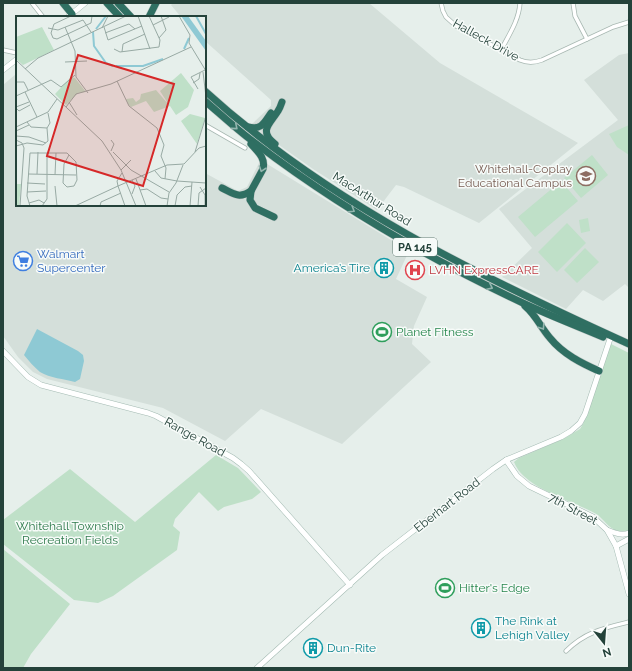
<svg xmlns="http://www.w3.org/2000/svg" width="632" height="671" font-family="Raleway,sans-serif">
<rect width="100%" height="100%" fill="#e6efeb"/>
<g fill="#d4dfda">
<path d="M173,3H369L440,63L578,143L479,223L404,187L396,185L377,210L313,169L262,133L252,124L271,106V100L205,41V17H181L171,5Z"/>
<path d="M629,53V288L625,284L603,301L583,290L566,309L502,277L532,248L499,209L618,120L584,80L619,55Z"/>
<path d="M16,74L17,76V205H205V173L238,191L247,187L259,163V159L409,251L396,279L427,297L414,326L412,344L431,362L342,444L261,409L225,441L163,408L47,379L33,372L18,357L3,336V85Z"/>
</g>
<g fill="#bfe0c8">
<path d="M629,125V155L617,147L609,134Z"/>
<path d="M592,155L608,175L581,198L564,178Z"/>
<path d="M561,181L578,201L535,237L518,217Z"/>
<path d="M588,218L590,231L581,233L579,220Z"/>
<path d="M567,223L586,243L557,272L538,252Z"/>
<path d="M585,248L599,262L577,283L564,270Z"/>
<path d="M611,344L629,353L628,532C616,531 613,531 604,521C602,519 600,517 598,515C575,501 524,489 514,462L519,458L563,439L580,429L583,424Z"/>
<path d="M216,455L238,468L261,492L252,499L224,507L218,511L199,492L175,519L173,526L180,532L177,550L113,596L98,603L74,600L3,544V520L70,469L135,522Z"/>
<path d="M3,549L70,604L31,654L23,668H3Z"/>
</g>
<path fill="#8ec9d4" d="M37,329L78,351L83,355L84,361L80,379L75,382C64,379 50,378 40,372C34,367 29,361 24,355Z"/>
<g fill="none" stroke-linecap="round" stroke-linejoin="round">
<defs>
<g id="street">
<path d="M32,3L43,17"/>
<path d="M441,3L443,11L446,17L456,26L520,60C527,63 534,63 542,60L613,27L629,22"/>
<path d="M573,3L575,16L587,39"/>
<path d="M3,50L17,53"/>
<path d="M501,50C509,35 519,20 520,3"/>
<path d="M205,125L245,148"/>
<path d="M566,651C585,632 604,628 629,622"/>
</g>
<g id="secondary">
<path d="M68,17L85,3"/>
<path d="M3,70L17,59"/>
<path d="M3,351L28,377L41,385L148,413L156,416L233,458L241,464L249,471L350,585"/>
<path d="M506,460L517,476L529,486L593,517L607,530L616,546L629,594"/>
<path d="M607,530C615,533 622,536 629,533"/>
<path d="M616,546L629,539"/>
<path d="M257,668L382,555L493,469L506,460L561,437L571,431L580,423L585,414L611,336"/>
</g>
<g id="highway">
<path d="M63,3L72,14"/>
<path d="M107,3L120,17"/>
<path d="M118,3L131,17"/>
<path d="M149,17L156,3"/>
<path d="M205,91C328,203 479,276 629,344"/>
<path d="M205,101C219,113 232,125 246,136C332,203 427,258 525,304C551,316 577,326 603,337"/>
<path d="M248,127C262,130 264,123 271,113"/>
<path d="M251,144C257,151 266,158 263,169L251,191L250,200L255,208L274,217"/>
<path d="M275,144C258,131 270,124 278,111C280,108 281,105 282,102"/>
<path d="M222,188C234,194 239,199 251,191"/>
<path d="M525,306C536,315 541,328 550,338C563,354 581,363 599,371"/>
</g>
</defs>
<use href="#street" stroke="#a8b8b2" stroke-width="5"/>
<use href="#secondary" stroke="#a4bbb3" stroke-width="6"/>
<use href="#highway" stroke="#c2cac8" stroke-width="8"/>
<use href="#street" stroke="#fff" stroke-width="3.5"/>
<use href="#secondary" stroke="#fff" stroke-width="5"/>
<use href="#highway" stroke="#2f6f62" stroke-width="7"/>
</g>
<defs><path id="oneway-chevron" d="M-2-3.5L2.5 0L-2 3.5" fill="none" stroke-width="1.6" stroke-linecap="round" stroke-linejoin="round"/></defs>
<g stroke="#93b5ae">
<use href="#oneway-chevron" transform="translate(235 127) rotate(40)"/>
<use href="#oneway-chevron" transform="translate(262 169) rotate(109)"/>
<use href="#oneway-chevron" transform="translate(352 210) rotate(32)"/>
<use href="#oneway-chevron" transform="translate(490 287) rotate(26)"/>
<use href="#oneway-chevron" transform="translate(542 327) rotate(57)"/>
</g>
<defs>
<symbol id="school-ring" viewBox="-11 -11 22 22"><circle r="9.5" fill="#f7fbf9" stroke="#8d6e63" stroke-width="1.5"/><path d="M0-5L7-2L0 1L-7-2ZM-4 1L0 2.5L4 1V4Q0 6-4 4Z" fill="#8d6e63"/></symbol>
<symbol id="supermarket-ring" viewBox="-11 -11 22 22"><circle r="9.5" fill="#f7fbf9" stroke="#3f7fe0" stroke-width="1.5"/><path d="M-6-5.5h2.5l.6 2H6L4.5 2H-2.5L-4.4-4H-6ZM-1.5 3.2a1.3 1.3 0 1 0 .1 0ZM3 3.2a1.3 1.3 0 1 0 .1 0Z" fill="#3f7fe0"/></symbol>
<symbol id="building-ring" viewBox="-11 -11 22 22"><circle r="9.5" fill="#f7fbf9" stroke="#0f9aa8" stroke-width="1.5"/><path d="M-4-6H4V6H1V3H-1V6H-4ZM-2.5-4.3h1.7v1.8h-1.7ZM.8-4.3h1.7v1.8H.8ZM-2.5-1h1.7V.8h-1.7ZM.8-1h1.7V.8H.8Z" fill="#0f9aa8"/></symbol>
<symbol id="hospital-ring" viewBox="-11 -11 22 22"><circle r="9.5" fill="#f7fbf9" stroke="#e0444e" stroke-width="1.5"/><path d="M-5-5h3v3.5h4V-5h3V5h-3V1.5h-4V5h-3Z" fill="#e0444e"/></symbol>
<symbol id="stadium-ring" viewBox="-11 -11 22 22"><circle r="9.5" fill="#f7fbf9" stroke="#2e9e5b" stroke-width="1.5"/><path d="M0-5a6.5 5 0 1 0 0 10a6.5 5 0 1 0 0-10ZM-3.5-1.8h7v3.6h-7Z" fill="#2e9e5b"/></symbol>
</defs>
<g fill-rule="evenodd">
<use href="#school-ring" x="575" y="165" width="22" height="22"/>
<use href="#supermarket-ring" x="12" y="250" width="22" height="22"/>
<use href="#building-ring" x="373" y="257" width="22" height="22"/>
<use href="#hospital-ring" x="404" y="259" width="22" height="22"/>
<use href="#stadium-ring" x="371" y="321" width="22" height="22"/>
<use href="#stadium-ring" x="434" y="577" width="22" height="22"/>
<use href="#building-ring" x="470" y="617" width="22" height="22"/>
<use href="#building-ring" x="302" y="637" width="22" height="22"/>
</g>
<g text-anchor="middle" dominant-baseline="central" stroke-width="3" stroke-linejoin="round" paint-order="stroke">
<rect fill="#f7fbf9" stroke="#637a73" stroke-width="1" x="393" y="238" width="44" height="18" rx="3"/>
<g font-size="11" font-weight="bold" fill="#24423a">
<text x="415" y="247">PA 145</text>
</g>
<g font-size="12" fill="#24423a" stroke="#f7fbf9">
<text transform="translate(486 40) rotate(29)">Halleck Drive</text>
<text transform="translate(372 199) rotate(32)">MacArthur Road</text>
<text transform="translate(195 437) rotate(29)">Range Road</text>
<text transform="translate(447 505) rotate(-38)">Eberhart Road</text>
<text transform="translate(573 509) rotate(28)">7th Street</text>
</g>
<g font-size="12" fill="#785e54" stroke="#f7fbf9" text-anchor="end">
<text x="572" y="169">Whitehall-Coplay<tspan x="572" dy="14">Educational Campus</tspan></text>
</g>
<g font-size="12" fill="#366cbe" stroke="#f7fbf9" text-anchor="start">
<text x="37" y="254">Walmart<tspan x="37" dy="14">Supercenter</tspan></text>
</g>
<g font-size="12" fill="#0d838f" stroke="#f7fbf9" text-anchor="start">
<text x="370" y="268" text-anchor="end">America’s Tire</text>
<text x="495" y="621">The Rink at<tspan x="495" dy="14">Lehigh Valley</tspan></text>
<text x="327" y="648">Dun-Rite</text>
</g>
<g font-size="12" fill="#be3a42" stroke="#f7fbf9" text-anchor="start">
<text x="429" y="270">LVHN ExpressCARE</text>
</g>
<g font-size="12" fill="#27864d" stroke="#f7fbf9" text-anchor="start">
<text x="396" y="332">Planet Fitness</text>
<text x="459" y="588">Hitter's Edge</text>
</g>
<g font-size="12" fill="#2d7a4b" stroke="#f7fbf9">
<text x="70" y="526">Whitehall Township<tspan x="70" dy="14">Recreation Fields</tspan></text>
</g>
</g>
<g transform="translate(16 16)">
<rect width="190" height="190" fill="#e6efeb"/>
<path d="M26,11L38,34L7,49L0,43V21ZM165,57L178,74L172,91L160,99L154,90L138,96L130,85L115,91L112,88L110,83L117,82L120,86L124,83L125,78L140,74L153,89L144,75ZM55,61L59,62L70,76L62,77L50,89L39,78ZM174,98L189,102L181,128L165,105ZM0,168H5L3,190H0Z" fill="#bfe0c8"/>
<path d="M165,0H172L190,25V35Z" fill="#8ec9d4"/>
<path fill="none" stroke="#8ec9d4" stroke-width="2" d="M180,0L190,18M80,13L90,0M77,16L78,30L90,47L97,50M168,33L173,22M100,50H127L147,43"/>
<path fill="none" stroke="#98aaa4" stroke-width="1" d="M55,0L38,8L35,17L37,22L41,23L75,7L76,0M122,0L134,33M163,0L174,19L173,27L190,55M137,9L153,1M49,11L59,35L60,61L72,77M88,11L92,24M32,12L42,14L67,4L75,16M86,12L92,0M89,17L113,8L119,13M143,22L150,14L145,0M92,24L126,10M98,33L104,36L143,31L144,24L133,0M106,36L107,28L129,18M0,44L86,125L105,154L120,190M49,46L71,45M9,53L22,42L110,0M187,56L190,81M101,65L113,90L141,112L148,129L145,140L150,152L149,163M0,66H8L12,74M177,67L183,63L184,57M182,73L175,61L189,54M9,76L21,101M0,80L35,64L45,71L59,59M53,86L61,99M0,91L13,86M50,91L60,78L95,68L175,31M0,92L3,95L14,89M11,106L15,111L31,112M0,111L32,96L41,83M31,112L34,107L32,97M0,115L13,109M0,120L13,121L30,127M0,124L6,127L8,132L4,190M0,130L11,127L27,129L32,125L31,112M95,135L98,128L95,124M97,136L115,154L153,176M179,136L190,100M105,154L115,144M139,155L145,162L161,165M12,158L60,159M21,158L22,136M39,159L40,137M120,163L130,190M161,165L190,167M11,167L29,168M39,170L41,190M102,170L151,149L168,148L183,132L190,130M102,170L101,165L106,157M184,171L189,179V190M124,174L131,173L145,182L152,183M11,176L30,175M116,178L119,170L116,164M13,187L23,184L28,187M14,190L11,180L14,137H51L60,146L61,164L58,170L51,171L47,167L48,148L53,139M26,190L31,183V137M59,190L102,170L109,190M84,190L85,186L105,177M151,190L153,177L160,167L167,149M159,190L161,179L169,171L176,170M174,190L176,166M182,190L183,177L190,172"/>
<path fill="#d62828" fill-opacity="0.15" stroke="#d62828" stroke-width="2" d="M62,39L158,68L127,170L31,140Z"/>
<rect width="190" height="190" fill="none" stroke="#24423a" stroke-width="2"/>
</g>
<rect width="632" height="671" fill="none" stroke="#24423a" stroke-width="8"/>
<g transform="translate(604 643) rotate(163)" stroke="#f7fbf9" stroke-width="3" paint-order="stroke">
<path d="M0-3L7 15L0 10L-7 15Z" fill="#24423a"/>
<text y="-6" font-size="11" font-weight="bold" text-anchor="middle" fill="#24423a">N</text>
</g>
</svg>
